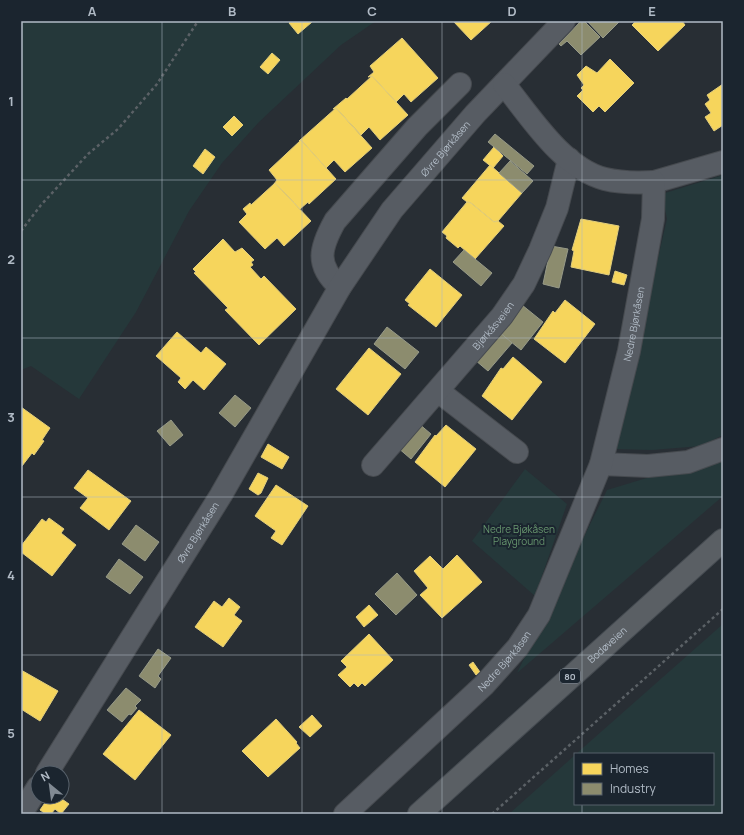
<svg xmlns="http://www.w3.org/2000/svg" width="744" height="835" font-family="Manrope,sans-serif">
<rect width="100%" height="100%" fill="#282e34"/>
<g fill="#25383a">
<path d="M21,21H376L341,45L259,122L222,163L189,211L136,312L79,399L31,366L21,370Z"/>
<path d="M723,175V435L701,446L652,450L614,449L667,219L662,194Z"/>
<path d="M723,455V496L517,673L607,490Z"/>
<path d="M525,469L567,504L535,596L472,541Z"/>
<path d="M723,624V814H509L575,755V804H713V754H576Z"/>
</g>
<g fill="#f6d55c" stroke="#e1cd7c">
<path d="M291,21H311L312,22L298,34L289,23Z"/>
<path d="M453,21H492L471,40Z"/>
<path d="M636,21H682L685,25L658,51L632,25Z"/>
<path d="M402,38L438,78L411,102L404,94L396,102L372,76L368,77L374,72L370,66Z"/>
<path d="M272,53L280,60L268,74L260,67Z"/>
<path d="M610,59L634,83L605,112L599,106L593,112L577,96L583,90L581,88L584,85L577,75L586,66L597,73Z"/>
<path d="M372,76L408,115L380,140L369,127L361,135L336,108L333,109L346,98L347,99Z"/>
<path d="M723,84V125L714,131L705,117L711,113L705,104L710,100L707,95Z"/>
<path d="M336,108L372,148L345,172L334,160L326,168L301,140L299,141Z"/>
<path d="M234,116L243,125L232,136L223,127Z"/>
<path d="M301,140L336,179L309,204L308,202L300,209L275,183L274,184L277,180L269,170Z"/>
<path d="M494,147L503,156L493,168L483,160Z"/>
<path d="M205,149L215,157L203,174L193,166Z"/>
<path d="M490,165L522,193L498,221L494,222L471,203L467,202L462,198Z"/>
<path d="M275,183L311,221L284,246L277,238L265,249L239,222L247,214L243,209L250,203L251,205Z"/>
<path d="M467,202L471,203L494,222L498,221L504,226L475,259L460,246L458,248L446,238L447,236L442,232Z"/>
<path d="M581,219L619,226L609,275L571,267L574,251L572,250Z"/>
<path d="M223,239L235,252L242,248L254,260L251,262L253,265L250,267L261,279L264,276L296,309L259,345L225,310L228,308L194,273L196,272L193,269Z"/>
<path d="M430,269L462,295L436,327L408,305L410,304L405,300Z"/>
<path d="M615,271L627,275L624,285L612,282Z"/>
<path d="M565,300L595,324L565,363L534,339L553,311L555,313Z"/>
<path d="M177,332L201,353L206,347L226,364L204,390L193,380L185,389L178,382L181,378L156,356Z"/>
<path d="M369,348L401,374L368,415L336,389Z"/>
<path d="M513,357L542,382L512,420L482,396L501,368L503,369Z"/>
<path d="M21,407L50,428L42,440L44,441L34,455L32,453L22,466Z"/>
<path d="M446,425L476,449L445,487L415,462L435,435L436,436Z"/>
<path d="M268,444L289,457L282,469L261,457Z"/>
<path d="M88,470L131,501L109,530L80,508L88,498L74,488Z"/>
<path d="M258,473L268,478L261,493L258,495L249,489Z"/>
<path d="M276,485L308,506L282,545L271,538L276,531L255,516Z"/>
<path d="M49,518L64,529L61,533L76,545L52,576L21,552V546L42,519L46,522Z"/>
<path d="M457,555L482,582L442,618L420,595L428,588L414,571L430,556L443,569Z"/>
<path d="M229,598L240,607L234,615L242,621L223,647L195,627L214,601L222,607Z"/>
<path d="M369,605L378,615L364,627L356,617Z"/>
<path d="M369,634L393,660L365,686L362,683L358,687L354,683L350,687L338,675L347,667L341,661Z"/>
<path d="M473,662L480,672L476,675L469,665Z"/>
<path d="M21,670L58,691L40,721L21,709Z"/>
<path d="M139,710L171,735L135,780L103,754Z"/>
<path d="M312,715L322,726L310,737L299,727Z"/>
<path d="M276,719L297,742L296,743L300,748L268,777L242,751Z"/>
<path d="M49,797H59L69,804L61,814L55,809L51,814H46L40,810Z"/>
</g>
<g fill="#8c8c6e" stroke="#979a88">
<path d="M581,21H584L600,37L581,55L567,41L561,46L559,44Z"/>
<path d="M587,21H620L603,38Z"/>
<path d="M495,134L534,166L527,174L488,142Z"/>
<path d="M510,161L533,181L522,193L499,173Z"/>
<path d="M551,246L568,249L559,288L543,284Z"/>
<path d="M464,250L492,273L481,286L453,262Z"/>
<path d="M522,305L543,322L521,350L499,332Z"/>
<path d="M387,327L419,352L405,369L374,344Z"/>
<path d="M499,332L512,343L488,371L475,360Z"/>
<path d="M235,395L251,408L235,427L219,413Z"/>
<path d="M171,420L183,435L170,446L157,431Z"/>
<path d="M418,423L431,434L411,459L397,447Z"/>
<path d="M136,525L159,542L145,561L122,544Z"/>
<path d="M119,559L143,577L130,594L106,577Z"/>
<path d="M397,573L417,595L396,615L375,594Z"/>
<path d="M158,649L171,658L158,676L161,679L155,688L139,676Z"/>
<path d="M126,688L141,700L135,706L137,708L131,715L129,714L122,722L107,710Z"/>
</g>
<g fill="none" stroke-linecap="round" stroke-linejoin="round">
<defs>
<g id="street">
<path d="M654,182L723,162"/>
<path d="M340,287C315,265 320,248 335,221L417,127L460,84"/>
<path d="M438,391L517,452"/>
<path d="M601,464L648,466L688,462L723,449"/>
<path id="s1" d="M373,465L502,316L524,284L540,250L557,208L569,159"/>
<path id="s2" d="M47,773L221,495L340,287L392,210L475,114L564,21"/>
<path d="M21,814L38,787"/>
<path id="s3" d="M345,814L484,685L518,647L539,615L601,464L629,351L653,219L654,182C637,183 621,183 605,179C562,168 530,116 504,84"/>
</g>
<g id="primary">
<path id="s4" d="M419,814L723,540"/>
</g>
</defs>
<use href="#street" stroke="#464a4f" stroke-width="24"/>
<use href="#primary" stroke="#454b51" stroke-width="24"/>
<g stroke="#5b6166" stroke-width="2.5" stroke-dasharray="3 3" stroke-linecap="butt">
<path d="M21,231L41,205L88,154L118,129L157,84L198,21"/>
<path d="M492,814L723,609"/>
</g>
<use href="#street" stroke="#575c63" stroke-width="22"/>
<use href="#primary" stroke="#5a5f64" stroke-width="22"/>
</g>
<path fill="none" stroke="#b1bbc6" stroke-width="1" stroke-opacity="0.55" d="M162,21V814M302,21V814M442,21V814M582,21V754M21,180H723M21,338H723M21,497H723M21,655H723M582,804V814"/>
<g text-anchor="middle" dominant-baseline="central" stroke-width="4" stroke-linejoin="round" paint-order="stroke">
<rect fill="#1b252f" stroke="#848e99" stroke-width="1" x="560" y="669" width="20" height="14" rx="3"/>
<g font-size="9" font-weight="bold" fill="#b1bbc6">
<text x="570" y="676">80</text>
</g>
<g font-size="10" fill="#b1bbc6" stroke="#1b252f">
<text stroke="none"><textPath href="#s2" startOffset="742">Øvre Bjørkåsen</textPath></text>
<text stroke="none"><textPath href="#s3" startOffset="586">Nedre Bjørkåsen</textPath></text>
<text stroke="none"><textPath href="#s1" startOffset="184">Bjørkåsveien</textPath></text>
<text stroke="none"><textPath href="#s2" startOffset="284">Øvre Bjørkåsen</textPath></text>
<text stroke="none"><textPath href="#s4" startOffset="253">Bodøveien</textPath></text>
<text stroke="none"><textPath href="#s3" startOffset="221">Nedre Bjørkåsen</textPath></text>
</g>
<g font-size="10" fill="#68976f" stroke="#1b252f">
<text x="519" y="529">Nedre Bjøkåsen<tspan x="519" dy="12">Playground</tspan></text>
</g>
</g>
<rect width="744" height="835" fill="none" stroke="#1b252f" stroke-width="44"/>
<rect x="574" y="753" width="140" height="52" fill="#1b252f" stroke="#57616b"/>
<rect x="582" y="763" width="20" height="12" fill="#f6d55c" stroke="#57616b"/>
<text x="610" y="773" font-size="12" fill="#b1bbc6">Homes</text>
<rect x="582" y="783" width="20" height="12" fill="#8c8c6e" stroke="#57616b"/>
<text x="610" y="793" font-size="12" fill="#b1bbc6">Industry</text>
<g transform="translate(50 785) rotate(331)"><circle r="19" fill="#1b252f" stroke="#57616b"/>
<path d="M0-3L7 15L0 10L-7 15Z" fill="#818a93"/>
<text y="-6" font-size="11" font-weight="bold" text-anchor="middle" fill="#b1bbc6">N</text>
</g>
<rect x="22" y="22" width="700" height="791" fill="none" stroke="#b1bbc6" stroke-width="1.5"/>
<g font-size="13" text-anchor="middle" font-weight="bold" fill="#b1bbc6">
<text x="92" y="16">A</text>
<text x="232" y="16">B</text>
<text x="372" y="16">C</text>
<text x="512" y="16">D</text>
<text x="652" y="16">E</text>
<text x="11" y="106">1</text>
<text x="11" y="264">2</text>
<text x="11" y="422">3</text>
<text x="11" y="580">4</text>
<text x="11" y="738">5</text>
</g>
</svg>
